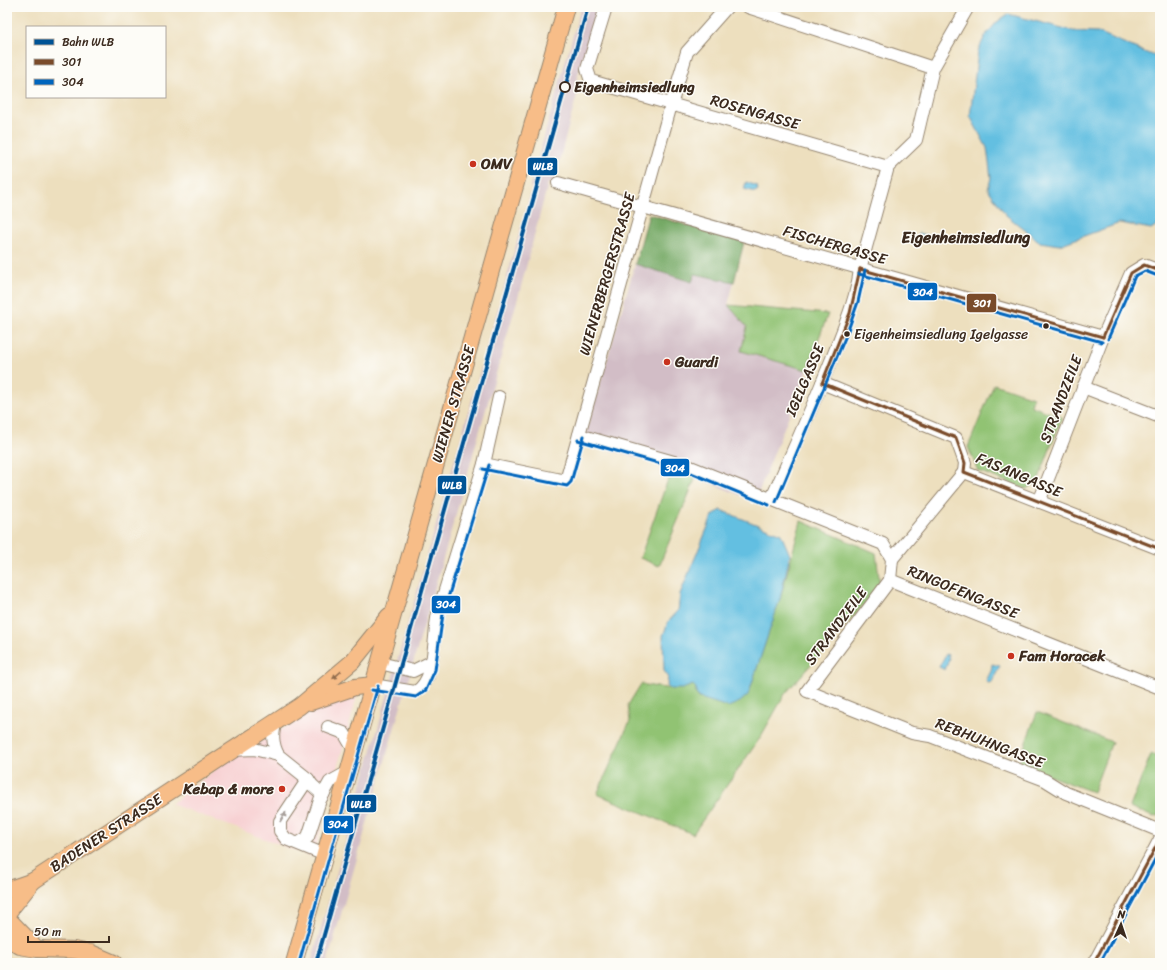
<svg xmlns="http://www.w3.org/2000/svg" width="1167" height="970" font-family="Sriracha,sans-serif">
<rect width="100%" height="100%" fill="#fdfcf7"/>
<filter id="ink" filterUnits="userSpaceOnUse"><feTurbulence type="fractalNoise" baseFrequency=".025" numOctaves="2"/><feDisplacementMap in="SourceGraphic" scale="8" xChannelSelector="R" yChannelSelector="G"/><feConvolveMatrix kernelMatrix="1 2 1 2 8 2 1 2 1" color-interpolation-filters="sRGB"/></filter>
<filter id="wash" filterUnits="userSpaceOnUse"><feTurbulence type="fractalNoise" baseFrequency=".012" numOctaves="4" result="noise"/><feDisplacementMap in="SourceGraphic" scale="16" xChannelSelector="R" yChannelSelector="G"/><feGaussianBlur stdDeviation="0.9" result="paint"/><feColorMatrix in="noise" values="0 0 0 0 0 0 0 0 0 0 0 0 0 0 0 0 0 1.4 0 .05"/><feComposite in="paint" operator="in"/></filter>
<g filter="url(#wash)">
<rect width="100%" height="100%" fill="#eddfbe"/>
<path fill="#f7cfd1" d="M351,694L357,696L313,857L171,804L221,765L309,713Z"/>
<g fill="#d2bdc6">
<path d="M581,7H598L575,85L579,87L553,184L548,183L519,294L327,963H311L532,189L530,186Z"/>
<path d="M635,264L691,282L695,274L734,282L728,305L747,327L741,351L807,370L755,501L672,468L583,442Z"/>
</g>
<g fill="#91c373" stroke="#667648">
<path d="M728,305L828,314L807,370L741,351L747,327Z"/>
<path d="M994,384L1033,397L1031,406L1062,417L1038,481L1026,489L978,471L968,447Z"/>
<path d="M672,468L696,477L659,566L640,558Z"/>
<path d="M801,521L876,553L880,586L785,694L760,738L693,834L597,794L630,721L628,705L641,684C658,687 677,692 693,685L696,688V694L699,698L748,695L780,599Z"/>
<path d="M1037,712L1112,742L1093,792L1018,764Z"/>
<path d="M1151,754L1160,758V815L1153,817L1130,807Z"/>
</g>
<path fill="#74a965" stroke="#586a42" d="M649,214L744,242L734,282L695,274L692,282L635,264Z"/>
<g fill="#64bfe1" stroke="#507480">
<path d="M1008,14L1074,31L1098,32L1149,54L1160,56V223L1151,229L1120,223L1059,245L1040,242L1006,215L988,189L991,178L987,148L970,116L978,51L985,36L997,22Z"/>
<path d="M746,182L757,186L758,190L755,192L744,189Z"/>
<path d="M918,233L932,236L930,242L916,239Z"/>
<path d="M720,510L781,534L790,555L780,599L748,695L740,702L728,707L700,698L696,694V688L693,685L682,689H670L667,686L668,676L664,671L663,636L668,622L678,611L680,594L712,517Z"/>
<path d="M946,654L948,655L949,659L945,670L939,667Z"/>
<path d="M992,664L1000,666L992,682L988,683L986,681L991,671Z"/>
</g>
</g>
<g filter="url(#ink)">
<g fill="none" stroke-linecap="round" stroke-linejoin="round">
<defs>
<g id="minor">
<path d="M606,7L587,69L591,81L888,167"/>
<path d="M748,7L933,68"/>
<path d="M558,183L1103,337"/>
<path d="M822,383L956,438L965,463L964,472L1160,549"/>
<path d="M1083,387L1160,417"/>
<path d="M579,435L688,466L883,544L892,559L890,580L1160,688"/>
<path d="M484,464L566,481L671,105L687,52L727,7"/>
<path d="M771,500C793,451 815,401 835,351C845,325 857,297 860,269L888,167L916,140L933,68L968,7"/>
<path d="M1039,502L1103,337L1131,273L1144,265L1160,271"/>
<path d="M892,559L964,472"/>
<path d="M890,580L807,691L912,733L930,736L1045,780L1066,793L1160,831"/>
<path d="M380,663L413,671L431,662"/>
<path d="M373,685L415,692C437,682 433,634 438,613L484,464L499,397"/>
<path d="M276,721C272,734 272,743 278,755"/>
<path d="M328,727L344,733L354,750"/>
<path d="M232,750L254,749L278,755L308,779L312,785L323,795"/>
<path d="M308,779L280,821V831L286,839L325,855"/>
<path d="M299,843L308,837L320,800L330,782L348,772"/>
<path d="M1094,963L1160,839"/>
</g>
<g id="major">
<path d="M311,702L355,687L373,685"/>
<path d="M7,890L33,881L300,706L352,662L389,616"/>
<path d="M9,911L33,881"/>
<path d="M9,920L35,947"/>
<path d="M7,938L20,946L37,949L74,950L91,953L114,963"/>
<path d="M294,963L566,7"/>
</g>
</defs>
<use href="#minor" stroke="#94846e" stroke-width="14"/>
<use href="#major" stroke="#94846e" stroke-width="18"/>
<use href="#minor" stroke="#fff" stroke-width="12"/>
<use href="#major" stroke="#f7bd88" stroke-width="16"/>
<defs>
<g id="bus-1">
<path d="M860,269L1103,337"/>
<path d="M1103,337L1131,273L1144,265L1160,271"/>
<path d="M822,383L956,438L965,463L964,472L1160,549"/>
<path d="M822,383L850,313L860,269"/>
<path d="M1094,963L1160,839"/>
</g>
<g id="bus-2">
<path d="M859,274L1102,342"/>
<path d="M1108,339L1135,276L1145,271L1158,276"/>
<path d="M578,440L686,471L769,505"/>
<path d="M483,469L567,486L571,482L584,436"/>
<path d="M776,502L847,333L858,302L865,270"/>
<path d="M372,690L416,697L426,690L435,670L443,614L489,465"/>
<path d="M299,963L378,686"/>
<path d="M1100,963L1160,850"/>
</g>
</defs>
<use href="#bus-1" stroke="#fdfcf7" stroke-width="6"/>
<use href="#bus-2" stroke="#fdfcf7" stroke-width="6"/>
<use href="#bus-1" stroke="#7a4b2a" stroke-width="3"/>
<use href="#bus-2" stroke="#0065bd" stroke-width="3"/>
<defs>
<path id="rail-1" d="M316,963L588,7"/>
</defs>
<use href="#rail-1" stroke="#fdfcf7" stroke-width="7"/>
<use href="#rail-1" stroke="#005395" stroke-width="4"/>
</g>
<defs><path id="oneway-solid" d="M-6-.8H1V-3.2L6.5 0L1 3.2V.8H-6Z"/></defs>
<use fill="#906c4e" href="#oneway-solid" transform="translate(337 675) rotate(138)"/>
<use fill="#a79f9a" href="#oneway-solid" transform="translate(283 817) rotate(-59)"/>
</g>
<circle fill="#fdfcf7" stroke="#3b2a1e" stroke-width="2" cx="565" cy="87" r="5"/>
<g fill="#c8321e" stroke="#fdfcf7" stroke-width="1.5">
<circle cx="473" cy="164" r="4"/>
<circle cx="667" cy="362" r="4"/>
<circle cx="1011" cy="656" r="4"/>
<circle cx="282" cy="789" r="4"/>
</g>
<g fill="#3b2a1e" stroke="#fdfcf7" stroke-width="1.5">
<circle cx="1046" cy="326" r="3.5"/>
<circle cx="847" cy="334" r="3.5"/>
</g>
<g text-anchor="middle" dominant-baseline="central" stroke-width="3" stroke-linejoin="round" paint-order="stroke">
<g font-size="14" fill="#3b2a1e" stroke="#fdfcf7" text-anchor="start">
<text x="854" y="334">Eigenheimsiedlung Igelgasse</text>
</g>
<g font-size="15" font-weight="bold" fill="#3b2a1e" stroke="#fdfcf7" text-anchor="start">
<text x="574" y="87">Eigenheimsiedlung</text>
</g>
<g font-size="15" fill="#3b2a1e" stroke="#fdfcf7">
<text transform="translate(755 112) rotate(16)">ROSENGASSE</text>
<text transform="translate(835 245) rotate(16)">FISCHERGASSE</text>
<text transform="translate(607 274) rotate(-74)">WIENERBERGERSTRASSE</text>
<text transform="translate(805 380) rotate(-67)">IGELGASSE</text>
<text transform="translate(1061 399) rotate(-69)">STRANDZEILE</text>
<text transform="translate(453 404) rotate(-74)">WIENER STRASSE</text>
<text transform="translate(1019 475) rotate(23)">FASANGASSE</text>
<text transform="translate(963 592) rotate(22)">RINGOFENGASSE</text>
<text transform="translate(836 626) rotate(-53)">STRANDZEILE</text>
<text transform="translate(990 743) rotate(21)">REBHUHNGASSE</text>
<text transform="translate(106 833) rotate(-33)">BADENER STRASSE</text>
</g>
<g font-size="15" font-weight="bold" fill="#3b2a1e" stroke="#fdfcf7" text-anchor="start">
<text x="481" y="164">OMV</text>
<text x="675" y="362">Guardi</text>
<text x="1019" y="656">Fam Horacek</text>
<text x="274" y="789" text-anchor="end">Kebap &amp; more</text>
</g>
<g font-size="16" font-weight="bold" fill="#3b2a1e" stroke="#fdfcf7">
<text x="966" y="237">Eigenheimsiedlung</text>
</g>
</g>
<g stroke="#fdfcf7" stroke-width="1.5">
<rect x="527" y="157" width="31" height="19" rx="4" fill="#005395"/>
<rect x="907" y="282" width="31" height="19" rx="4" fill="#0065bd"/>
<rect x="966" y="293" width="31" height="20" rx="4" fill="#7a4b2a"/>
<rect x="660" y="458" width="30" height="19" rx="4" fill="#0065bd"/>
<rect x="437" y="475" width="30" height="20" rx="4" fill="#005395"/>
<rect x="431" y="595" width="30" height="19" rx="4" fill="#0065bd"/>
<rect x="346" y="794" width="31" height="19" rx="4" fill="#005395"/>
<rect x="323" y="815" width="31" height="19" rx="4" fill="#0065bd"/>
</g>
<g font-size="11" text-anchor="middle" font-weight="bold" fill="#fff">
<text x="543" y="170">WLB</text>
<text x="923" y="296">304</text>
<text x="982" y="307">301</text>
<text x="675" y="472">304</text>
<text x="452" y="489">WLB</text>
<text x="446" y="608">304</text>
<text x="361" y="808">WLB</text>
<text x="338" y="828">304</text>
</g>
<rect width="1167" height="970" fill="none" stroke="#fdfcf7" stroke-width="24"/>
<rect x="26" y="26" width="140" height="72" fill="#fdfcf7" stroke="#afa8a0"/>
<rect x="34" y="39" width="20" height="6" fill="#005395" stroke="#afa8a0"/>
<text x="62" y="46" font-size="12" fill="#3b2a1e">Bahn WLB</text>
<rect x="34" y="59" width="20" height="6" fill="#7a4b2a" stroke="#afa8a0"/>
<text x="62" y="66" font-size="12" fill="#3b2a1e">301</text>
<rect x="34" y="79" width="20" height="6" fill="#0065bd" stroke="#afa8a0"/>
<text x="62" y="86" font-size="12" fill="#3b2a1e">304</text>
<g transform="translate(1121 924) rotate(3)" stroke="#fdfcf7" stroke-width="3" paint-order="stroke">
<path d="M0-3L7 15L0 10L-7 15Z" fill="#3b2a1e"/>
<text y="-6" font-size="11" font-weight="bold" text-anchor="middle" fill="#3b2a1e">N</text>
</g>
<path d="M28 936v6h81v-6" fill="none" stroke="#3b2a1e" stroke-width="2"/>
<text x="34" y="936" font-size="12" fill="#3b2a1e" stroke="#fdfcf7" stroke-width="3" paint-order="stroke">50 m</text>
</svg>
